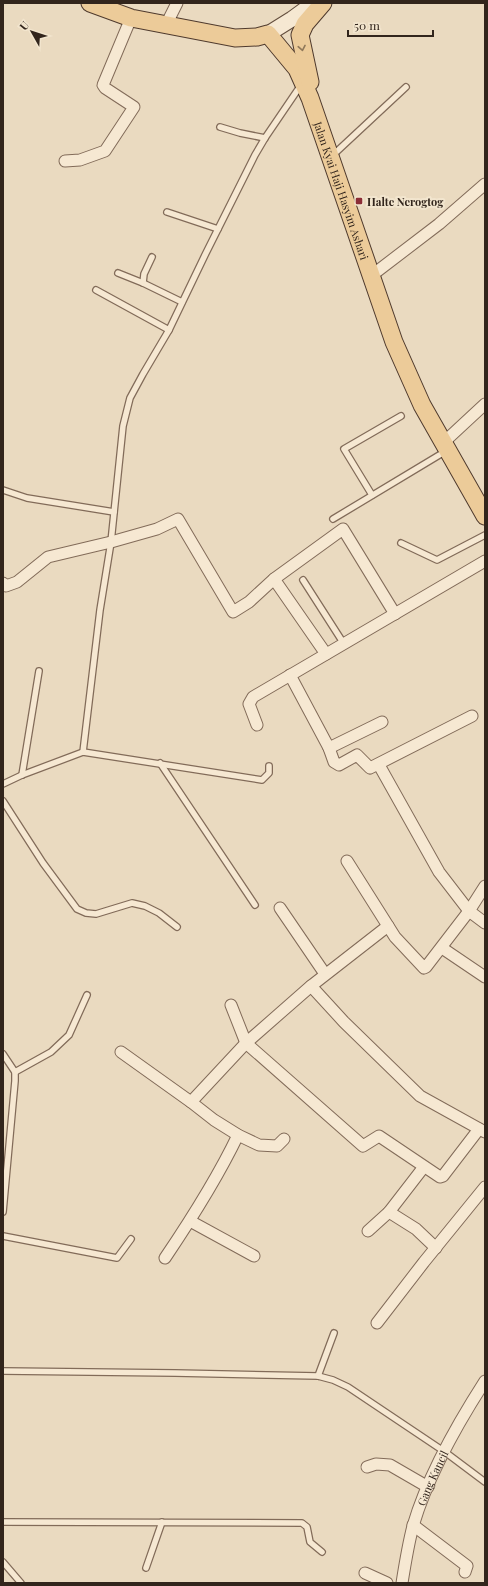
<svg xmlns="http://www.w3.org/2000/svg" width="488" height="1586" font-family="'Playfair Display',serif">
<rect width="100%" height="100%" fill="#eadac0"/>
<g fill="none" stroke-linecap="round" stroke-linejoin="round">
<defs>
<g id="service">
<path d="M220,127L240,133L265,138"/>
<path d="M333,155L406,87"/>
<path d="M167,212L218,229"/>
<path d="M118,273L143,283L182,302"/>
<path d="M143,283L144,274L152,257"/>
<path d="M96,290L169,330"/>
<path d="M3,490L27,498L114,512"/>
<path d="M372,495L344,449L401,416"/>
<path d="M333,519L446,451"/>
<path d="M401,543L437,560L485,535"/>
<path d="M303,580L344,644"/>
<path d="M83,752L100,610L111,542L123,426L130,398L143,374L169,330L205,255L255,155L265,138L301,85"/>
<path d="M160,763L255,905"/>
<path d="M22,775L39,671"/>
<path d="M3,784L22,775L83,752L262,780L269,773V766"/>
<path d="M3,801L43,863L77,909L86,913L96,914L132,903L145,906L159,913L177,927"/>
<path d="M3,1054L15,1072V1081L3,1212"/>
<path d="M15,1072L51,1052L69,1035L87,995"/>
<path d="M3,1236L117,1258L131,1239"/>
<path d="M3,1371L175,1373L318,1376L333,1380L348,1387L445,1452L485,1482"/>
<path d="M318,1376L334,1333"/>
<path d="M3,1522L302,1523L307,1527L310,1542L322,1552"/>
<path d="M3,1562L21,1583"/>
<path d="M146,1568L162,1522"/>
</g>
<g id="minor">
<path d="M166,25L177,3"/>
<path d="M65,161L80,160L105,151L134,107L105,88L103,85L131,18"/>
<path d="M371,276L439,224L485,184"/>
<path d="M443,443L485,404"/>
<path d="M274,579L326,654"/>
<path d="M3,583L6,586L17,582L48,557L111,542L157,529L178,519L233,612L249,602L274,579L343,529L395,614"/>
<path d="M290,675L329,748L334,762L339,765L357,755L370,768L472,716"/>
<path d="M257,725L249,704L253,697L485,561"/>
<path d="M329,748L382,722"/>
<path d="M379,765L439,872L469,911L485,923"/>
<path d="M347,861L395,937L424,968L426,967L469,911L485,886"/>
<path d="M280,908L325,974"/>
<path d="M442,948L485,977"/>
<path d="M311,986L344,1022L420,1096L485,1132"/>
<path d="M231,1005L246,1043L363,1146L379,1136L440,1177L443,1176L479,1129"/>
<path d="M121,1052L191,1102L214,1120L238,1135L259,1145L277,1146L284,1139"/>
<path d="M191,1102L246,1043L311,986L388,926"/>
<path d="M389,1212L416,1229L436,1248"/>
<path d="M190,1221L254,1256"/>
<path d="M368,1231L389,1212L423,1168"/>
<path d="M165,1258C192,1218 217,1179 238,1135"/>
<path d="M377,1323L424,1262L485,1187"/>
<path d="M367,1467L376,1464L390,1465L428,1487"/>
<path d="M413,1525L467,1566L465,1572"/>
<path d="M365,1573L387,1583"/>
<path id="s1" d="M402,1583C405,1564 408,1545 413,1526C427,1478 458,1423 485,1381"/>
</g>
<path id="secondary" d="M268,34L292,19L314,3"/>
<g id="primary">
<path id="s2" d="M90,3L131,18L235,38L257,37L268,34L297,69L310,98L394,342L422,405L485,516"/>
<path d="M310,82L300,35L305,24L323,3"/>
</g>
</defs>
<use href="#service" stroke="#826b59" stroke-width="8"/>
<use href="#minor" stroke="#826b59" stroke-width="13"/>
<use href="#secondary" stroke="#634d3c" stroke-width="17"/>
<use href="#primary" stroke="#4f3a2d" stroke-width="19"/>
<use href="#service" stroke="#f6e8d2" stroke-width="5.5"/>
<use href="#minor" stroke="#f6e8d2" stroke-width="11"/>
<use href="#secondary" stroke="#f6e8d2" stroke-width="15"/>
<use href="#primary" stroke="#eccb99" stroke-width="17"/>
</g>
<defs><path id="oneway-chevron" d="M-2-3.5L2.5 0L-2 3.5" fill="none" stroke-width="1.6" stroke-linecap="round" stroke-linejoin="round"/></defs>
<use stroke="#8f785a" href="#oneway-chevron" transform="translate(302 48) rotate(79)"/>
<rect fill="#8c2d36" stroke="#f2e5ce" stroke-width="1.5" x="355" y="197" width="8" height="8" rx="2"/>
<g text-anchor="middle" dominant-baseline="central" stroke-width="4" stroke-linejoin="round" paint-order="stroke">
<g font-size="11" fill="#32251c" stroke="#f2e5ce">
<text stroke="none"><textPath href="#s2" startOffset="358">Jalan Kyai Haji Hasyim Ashari</textPath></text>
<text stroke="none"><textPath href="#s1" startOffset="110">Gang Kancil</textPath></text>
</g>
<g font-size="11" font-weight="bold" fill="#32251c" stroke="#f2e5ce" text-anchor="start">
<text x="367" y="201">Halte Nerogtog</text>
</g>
</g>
<rect width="488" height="1586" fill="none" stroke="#32251c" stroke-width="8"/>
<g transform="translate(32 32) rotate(309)" stroke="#f2e5ce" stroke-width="3" paint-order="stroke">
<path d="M0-3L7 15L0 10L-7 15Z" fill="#32251c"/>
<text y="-6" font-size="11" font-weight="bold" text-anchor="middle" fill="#32251c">U</text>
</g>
<path d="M348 30v6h85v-6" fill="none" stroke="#32251c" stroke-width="2"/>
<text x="354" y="30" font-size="12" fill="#32251c" stroke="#f2e5ce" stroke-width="3" paint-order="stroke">50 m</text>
</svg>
